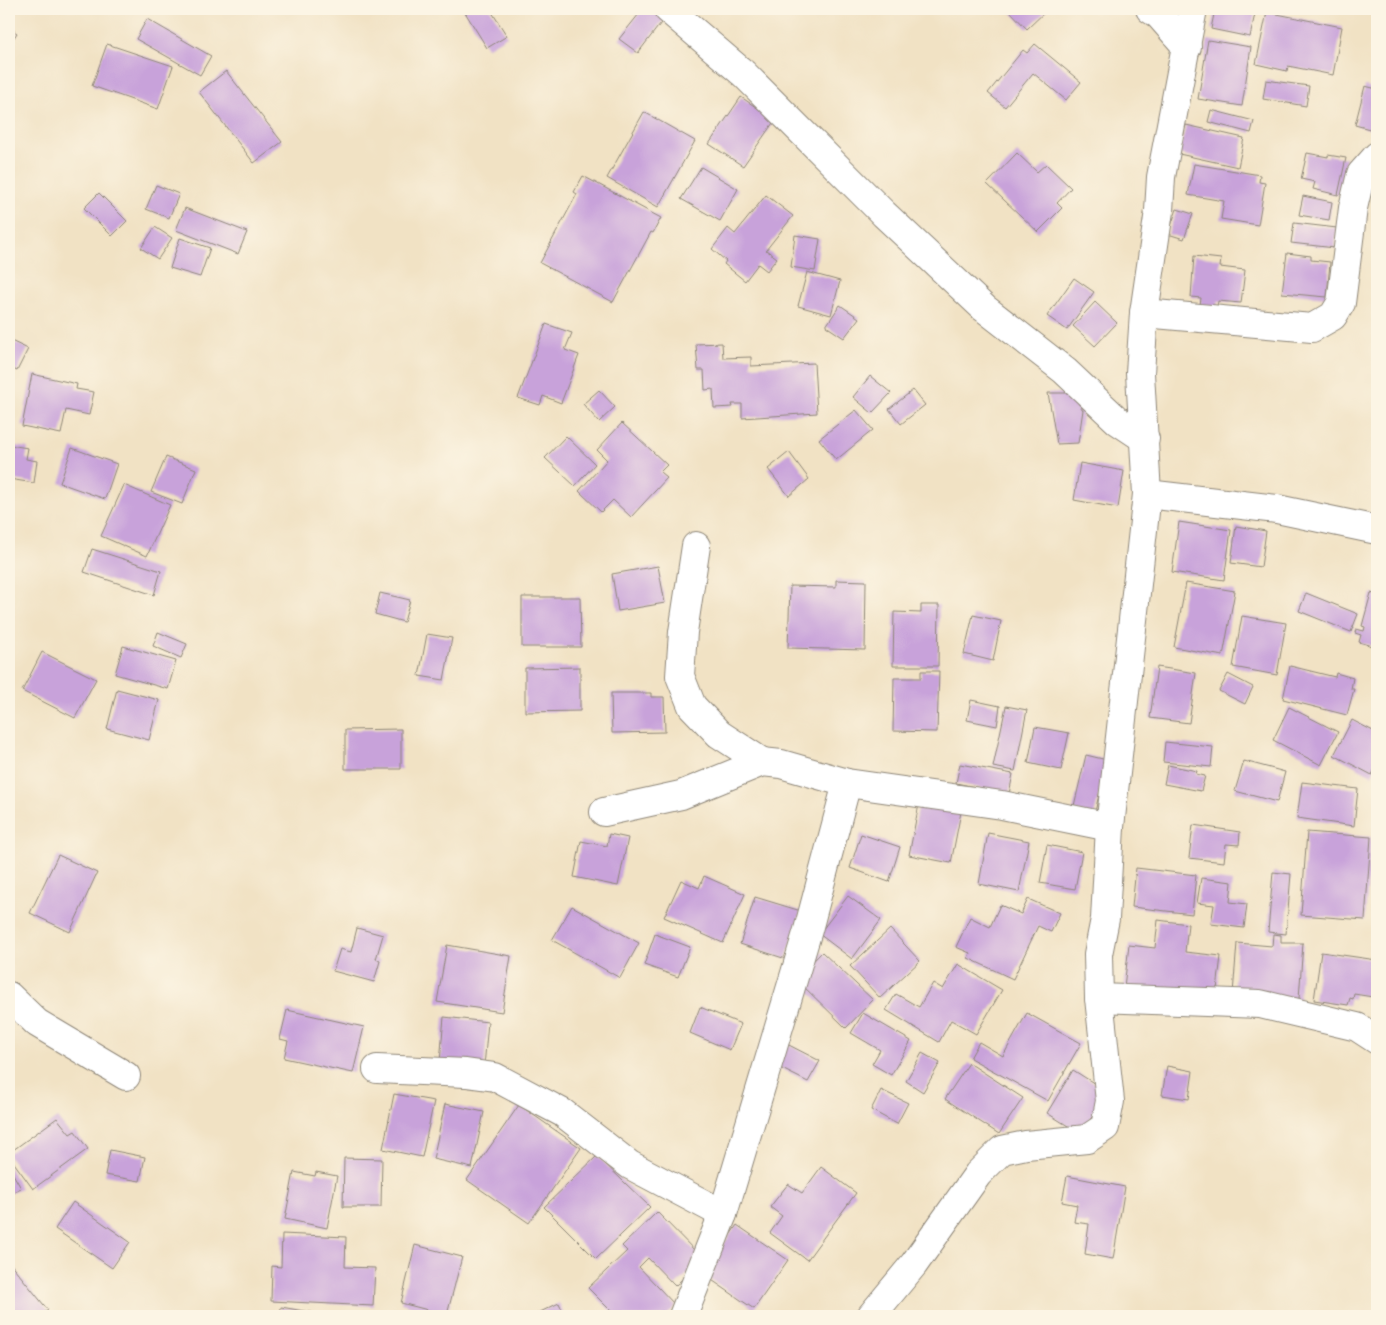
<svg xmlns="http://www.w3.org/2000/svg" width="1386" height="1325" font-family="Vollkorn,serif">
<rect width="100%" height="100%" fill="#fcf5e5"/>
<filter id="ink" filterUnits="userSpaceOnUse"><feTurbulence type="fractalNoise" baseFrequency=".02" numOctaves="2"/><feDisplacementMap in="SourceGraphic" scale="10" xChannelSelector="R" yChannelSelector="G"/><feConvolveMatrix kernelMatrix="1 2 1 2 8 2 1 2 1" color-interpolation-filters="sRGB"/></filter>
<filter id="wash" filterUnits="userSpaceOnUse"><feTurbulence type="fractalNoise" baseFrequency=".0096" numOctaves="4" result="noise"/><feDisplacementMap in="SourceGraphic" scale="20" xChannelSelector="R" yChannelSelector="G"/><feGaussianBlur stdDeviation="1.12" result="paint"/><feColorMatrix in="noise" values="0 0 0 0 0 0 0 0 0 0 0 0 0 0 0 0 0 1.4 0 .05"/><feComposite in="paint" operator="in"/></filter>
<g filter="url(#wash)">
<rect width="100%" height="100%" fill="#f1e2c4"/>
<g id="blocks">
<g fill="#c8a2da">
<path d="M463,9H490L507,36L487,48Z"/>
<path d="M643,9H650L664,19L638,53L619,39Z"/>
<path d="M1008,9H1048L1027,29Z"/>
<path d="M1215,9H1256L1250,37L1211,29Z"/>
<path d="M1267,12L1342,27L1333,75L1288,66L1287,71L1256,64Z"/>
<path d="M147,19L211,56L200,75L136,39Z"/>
<path d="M9,27L17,33L9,45Z"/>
<path d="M1208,40L1251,47L1242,106L1198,99Z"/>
<path d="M107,44L173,66L158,109L92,86Z"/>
<path d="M1035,44L1081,82L1066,100L1033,73L1005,107L988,93L1023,50L1027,53Z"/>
<path d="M226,71L282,142L254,163L199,92Z"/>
<path d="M1266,80L1309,86L1306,106L1263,99Z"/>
<path d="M1365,86L1377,89V131L1355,125Z"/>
<path d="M741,97L775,120L743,166L709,144Z"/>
<path d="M1211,110L1254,121L1251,133L1208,122Z"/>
<path d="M644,112L695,141L658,207L607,178Z"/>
<path d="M1186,125L1244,138L1238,167L1179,154Z"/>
<path d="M1017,153L1037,172L1046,164L1071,188L1057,203L1062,208L1038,232L987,184Z"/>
<path d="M1307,153L1328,157V155L1346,158L1338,195L1313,189L1315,182L1301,179Z"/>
<path d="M1194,164L1260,175L1259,182L1265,183L1258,225L1221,219L1224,201L1188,195Z"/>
<path d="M701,167L738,189L720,221L681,199Z"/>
<path d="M583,176L661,218L653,233L651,232L613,302L540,263L577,194L574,192Z"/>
<path d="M156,185L179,194L169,218L146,209Z"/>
<path d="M99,193L127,221L112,236L84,208Z"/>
<path d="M766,195L793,216L766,250L777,258L767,271L758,264L745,281L724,264L726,261L712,249L728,228L735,234Z"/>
<path d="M1303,196L1332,202L1329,220L1299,215Z"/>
<path d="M185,208L247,232L238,254L176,230Z"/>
<path d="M1177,209L1193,214L1184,239L1168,234Z"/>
<path d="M1294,223L1337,228L1335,248L1291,243Z"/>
<path d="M155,227L172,238L158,259L141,248Z"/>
<path d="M795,235L820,239L815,271L791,267Z"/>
<path d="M180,238L210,248L200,277L170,268Z"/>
<path d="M1287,253L1311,256V260L1330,262L1327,297L1282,293Z"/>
<path d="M1194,256L1221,259L1220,267L1245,270L1241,303L1218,301L1217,307L1200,305L1201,298L1191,297Z"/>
<path d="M807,272L840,281L831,315L798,306Z"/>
<path d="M1074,278L1094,292L1067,330L1047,316Z"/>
<path d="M1095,302L1117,323L1095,346L1073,326Z"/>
<path d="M840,305L859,318L844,338L826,326Z"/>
<path d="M546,324L572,333L565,350L579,355L561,403L543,396L540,405L518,398Z"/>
<path d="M9,340L28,349L17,371L9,367Z"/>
<path d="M722,343L723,358L751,357V366L814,363L817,413L742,418V404H732L733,407L714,408L713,389L705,390L704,370H698L696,344Z"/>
<path d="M32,374L77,384L76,389L94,392L89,415L66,410L61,434L22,426Z"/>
<path d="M870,376L891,393L872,413L853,397Z"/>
<path d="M599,390L615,407L599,422L583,404Z"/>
<path d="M913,390L925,405L901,424L889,409Z"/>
<path d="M1048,393H1071L1083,410L1078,443L1057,444Z"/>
<path d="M856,410L873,430L836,460L819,439Z"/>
<path d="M622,423L667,465L660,472L667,478L631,517L613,500L601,512L579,491L607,460L597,450Z"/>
<path d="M566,436L595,464L575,486L545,458Z"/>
<path d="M9,445L28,448L26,459L37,461L34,483L9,479Z"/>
<path d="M72,448L117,464L105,499L60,483Z"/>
<path d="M789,452L809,479L789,496L768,469Z"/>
<path d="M166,457L196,469L182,504L151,492Z"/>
<path d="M1080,463L1124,471L1118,508L1074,500Z"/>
<path d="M124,485L170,505L147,556L101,536Z"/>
<path d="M1179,522L1231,530L1224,580L1172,572Z"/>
<path d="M1236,526L1266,531L1261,567L1231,563Z"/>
<path d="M92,549L161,571L154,595L84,572Z"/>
<path d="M658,566L665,603L618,611L612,574Z"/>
<path d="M836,580L866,581L865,650L788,648L790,586L836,587Z"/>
<path d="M1186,583L1235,591L1223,656L1174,647Z"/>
<path d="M380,593L410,600L404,622L375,614Z"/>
<path d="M1306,593L1358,614L1351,632L1299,611Z"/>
<path d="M1371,593L1377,595V640L1373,639L1372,643L1377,645L1376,647L1359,642L1361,635L1355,633L1356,629L1364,631L1365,627L1362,626Z"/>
<path d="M522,597H580L581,647H522Z"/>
<path d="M921,605H939L938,666H893L894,612L921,613Z"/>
<path d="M973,615L1001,621L993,661L964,654Z"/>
<path d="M1242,616L1286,623L1277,675L1233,667Z"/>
<path d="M158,632L187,644L181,658L153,646Z"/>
<path d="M427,634L452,638L444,680L419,676Z"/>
<path d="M123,646L176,661L168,689L115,674Z"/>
<path d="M42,652L96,679L75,718L22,691Z"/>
<path d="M1290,666L1335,677L1336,673L1353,678L1351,689H1354L1347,715L1283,699Z"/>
<path d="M580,667V711L525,712V668Z"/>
<path d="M1157,667L1196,673L1189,723L1150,718Z"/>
<path d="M921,671H939L937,732L893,731L894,678H921Z"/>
<path d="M1228,674L1253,687L1245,704L1219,691Z"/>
<path d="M117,689L159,700L149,740L107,729Z"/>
<path d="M611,693H651V697H664L665,732L612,733Z"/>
<path d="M971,700L1000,706L997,726L967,720Z"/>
<path d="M1006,706L1027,710L1015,771L993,767Z"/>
<path d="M1289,707L1338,732L1321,765L1273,740Z"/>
<path d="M1352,720L1377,733V765L1372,775L1334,755Z"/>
<path d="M1035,727L1069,733L1061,770L1028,763Z"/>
<path d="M401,729V769H345V730Z"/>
<path d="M1165,742L1213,747L1211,767L1163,762Z"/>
<path d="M1086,755L1107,760L1094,816L1073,810Z"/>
<path d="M1244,761L1285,772L1277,802L1235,791Z"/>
<path d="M960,764L1013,774L1009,794L956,783Z"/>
<path d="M1168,765L1197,771L1196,774L1205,776L1201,791L1164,784Z"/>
<path d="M1302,782L1358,789L1354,826L1297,818Z"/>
<path d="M919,804L961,812L951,863L909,855Z"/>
<path d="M1193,825L1240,832L1239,845L1226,844L1224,862L1189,858Z"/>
<path d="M1307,832L1371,837L1365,920L1301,915Z"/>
<path d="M988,833L1029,841L1019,892L979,884Z"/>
<path d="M609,834L628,838L618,886L574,877L581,841L607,846Z"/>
<path d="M861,834L900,847L889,882L850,868Z"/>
<path d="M1047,845L1082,852L1075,889L1040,883Z"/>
<path d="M58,855L97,873L70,932L30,913Z"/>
<path d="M1136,868L1196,875L1192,914L1132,907Z"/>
<path d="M1273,872L1291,874L1286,934L1268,932Z"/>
<path d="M704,876L745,894L723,943L664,917L681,880L699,888Z"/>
<path d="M1201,878L1232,882L1230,902L1247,904L1244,928L1211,924L1214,905L1197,903Z"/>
<path d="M848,896L881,920L852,959L819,934Z"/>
<path d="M755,897L801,911L786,959L740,944Z"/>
<path d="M1028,899L1060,913L1051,932L1038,926L1013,979L968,958L970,953L956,947L970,917L990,927L1000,905L1021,914Z"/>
<path d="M572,906L639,943L620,978L552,940Z"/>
<path d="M1158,920L1188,924L1185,952L1221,956L1216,998L1124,987L1129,945L1155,948Z"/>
<path d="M357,928L383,935L376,959L380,961L374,982L333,971L340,949L351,952Z"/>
<path d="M890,929L920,961L880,998L850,966Z"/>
<path d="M655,934L690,947L678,977L644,965Z"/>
<path d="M1273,934L1281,935V943H1303L1299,999L1233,994L1237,943L1272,946Z"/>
<path d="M447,945L511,956L502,1012L437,1002Z"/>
<path d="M822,952L873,1000L846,1028L796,979Z"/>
<path d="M1321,952L1377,960V979L1373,997L1354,994L1353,999L1350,998L1348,1005L1314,1000Z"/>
<path d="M958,964L1002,990L976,1034L951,1020L939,1042L886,1010L896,994L919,1007L933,983L943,989Z"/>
<path d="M700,1007L741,1024L730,1050L690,1033Z"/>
<path d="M287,1010L364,1027L353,1073L284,1058L288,1041L280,1039Z"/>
<path d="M863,1013L911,1041L891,1075L872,1064L880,1050L851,1033Z"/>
<path d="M1027,1013L1081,1043L1048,1101L970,1058L979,1042L1003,1056Z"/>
<path d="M444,1017L488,1022L484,1067L440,1062Z"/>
<path d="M783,1042L820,1061L808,1082L772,1064Z"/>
<path d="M922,1053L940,1063L923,1092L906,1081Z"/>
<path d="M969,1063L1023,1098L999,1134L945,1099Z"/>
<path d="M1167,1066L1193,1071L1189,1099L1162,1095Z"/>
<path d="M1073,1070L1108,1092L1081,1134L1047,1113Z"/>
<path d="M881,1090L908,1103L897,1124L871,1110Z"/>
<path d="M394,1094L434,1101L422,1157L383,1149Z"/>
<path d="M445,1104L484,1112L472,1168L433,1159Z"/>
<path d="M519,1105L581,1148L529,1223L467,1180Z"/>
<path d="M57,1118L70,1134L75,1131L88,1149L33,1189L9,1156V1153Z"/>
<path d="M110,1150L145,1157L140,1181L105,1175Z"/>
<path d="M597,1156L650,1207L596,1259L544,1207Z"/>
<path d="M344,1158L382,1159L381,1207H343Z"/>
<path d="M9,1167L21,1188L9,1194Z"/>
<path d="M821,1167L856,1193L807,1260L770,1233L782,1216L770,1207L788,1184L802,1193Z"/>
<path d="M294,1172L315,1176L316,1172L337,1176L327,1228L285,1219Z"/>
<path d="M1067,1176L1125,1187L1113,1259L1085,1254L1089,1224L1074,1222L1077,1205L1062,1202Z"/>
<path d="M73,1202L130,1242L112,1268L55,1229Z"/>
<path d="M657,1212L703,1259L675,1286L648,1258L639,1267L676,1306L666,1316H616L588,1288L627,1251L622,1246Z"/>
<path d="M737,1225L788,1260L754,1309L703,1274Z"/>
<path d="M282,1234L346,1237L345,1267L375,1268L373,1306L271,1301L272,1266L281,1267Z"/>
<path d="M415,1245L462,1257L447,1315L401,1303Z"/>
<path d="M10,1263L48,1310L40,1316H9Z"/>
<path d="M559,1303L565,1316H537L536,1314Z"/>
<path d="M281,1307L327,1315V1316H280Z"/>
</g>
</g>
</g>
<g filter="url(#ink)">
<use href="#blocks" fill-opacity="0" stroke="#8e8678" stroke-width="1"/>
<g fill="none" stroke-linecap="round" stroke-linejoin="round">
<defs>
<g id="minor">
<path d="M668,9L744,74L884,214L984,308L1065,371L1118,421L1145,439"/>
<path d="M1150,9L1159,15L1187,47"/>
<path d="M1144,313L1312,328L1333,316L1341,303L1353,208L1361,174L1377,156"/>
<path d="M1147,494L1277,509L1377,530"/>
<path d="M696,546L683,632L680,676L692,706L719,734L762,762"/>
<path d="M604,812L681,795L762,762L781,764L847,783L1002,805L1110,827"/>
<path d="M9,996L37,1023L126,1076"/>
<path d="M1099,998L1260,1004L1357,1027L1377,1040"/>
<path d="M377,1069L466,1073L495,1077L563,1113L630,1165L723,1214"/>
<path d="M683,1316L723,1214L808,930L847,783"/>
<path d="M871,1316L914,1264L978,1174L1002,1150L1026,1145L1087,1139L1105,1127L1110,1101L1099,998L1098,954L1105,919L1110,827L1147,494L1140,373L1144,313L1159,211L1161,177L1193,9"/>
</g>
</defs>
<use href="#minor" stroke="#8e8678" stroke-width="30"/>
<use href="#minor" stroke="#fff" stroke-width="28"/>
</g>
</g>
<rect width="1386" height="1325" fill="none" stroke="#fcf5e5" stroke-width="30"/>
</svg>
